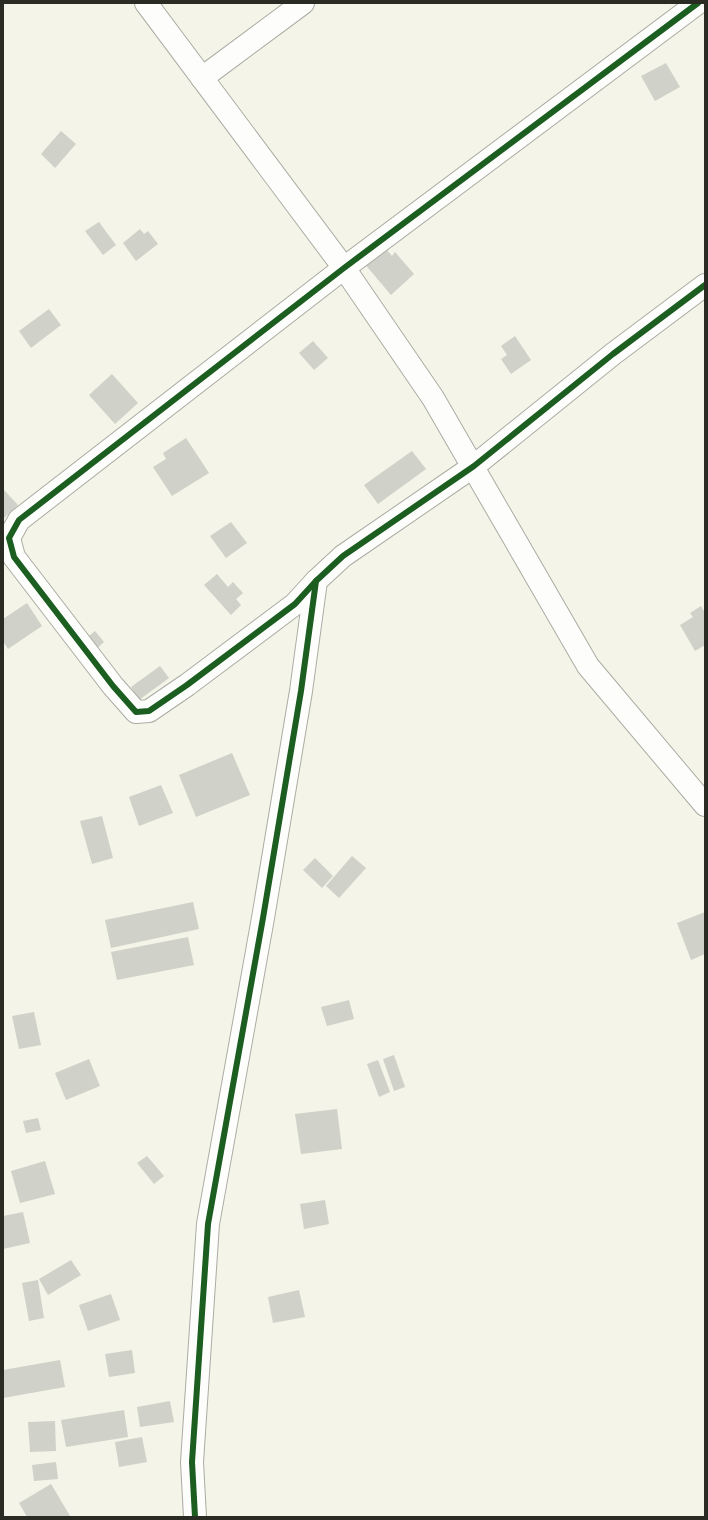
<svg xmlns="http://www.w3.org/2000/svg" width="708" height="1520" font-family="'Source Sans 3',sans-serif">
<rect width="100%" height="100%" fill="#f4f4e8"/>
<g fill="#d0d1c8">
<path d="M666,63L680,87L655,101L641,76Z"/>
<path d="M61,131L76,144L55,168L41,154Z"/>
<path d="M99,222L116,245L103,255L85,231Z"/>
<path d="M140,229L144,234L148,231L158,244L136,261L123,243Z"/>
<path d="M378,249L382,254L387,250L392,256L395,252L414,274L391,295L363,262Z"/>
<path d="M49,309L61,325L31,348L19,331Z"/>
<path d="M515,336L531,360L511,374L501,359L507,355L501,346Z"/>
<path d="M313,341L328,358L314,370L299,353Z"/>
<path d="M112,374L138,403L115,424L89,395Z"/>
<path d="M186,438L209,473L172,496L153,467L166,459L163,453Z"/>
<path d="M412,451L426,469L378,504L364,485Z"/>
<path d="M3,489L18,505L3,519Z"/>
<path d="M231,522L247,543L226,558L210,536Z"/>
<path d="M217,574L228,587L233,582L243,593L236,599L241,605L231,615L204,585Z"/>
<path d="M27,603L42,626L8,649L3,641V619Z"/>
<path d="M701,606L705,613V645L695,651L680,625L693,617L690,613Z"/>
<path d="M95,631L104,642L92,653L82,642Z"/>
<path d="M160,666L169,678L139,700L131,687Z"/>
<path d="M232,753L250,795L196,817L179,775Z"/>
<path d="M161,785L173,813L139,826L129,797Z"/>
<path d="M102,816L113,858L92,864L80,821Z"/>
<path d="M352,856L366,868L339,898L326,886Z"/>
<path d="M315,858L333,876L322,888L303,870Z"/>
<path d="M193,902L199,929L111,948L105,920Z"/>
<path d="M705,912V954L691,960L677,923Z"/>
<path d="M188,937L194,965L117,980L111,952Z"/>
<path d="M349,1000L354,1019L327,1026L321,1007Z"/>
<path d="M34,1012L41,1045L19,1049L12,1016Z"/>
<path d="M394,1055L405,1087L394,1091L383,1059Z"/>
<path d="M89,1059L100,1086L66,1100L55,1073Z"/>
<path d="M378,1060L390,1092L379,1097L367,1064Z"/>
<path d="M337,1109L342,1149L301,1154L295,1114Z"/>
<path d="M38,1118L41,1130L26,1133L23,1121Z"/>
<path d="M147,1156L164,1176L154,1184L137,1163Z"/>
<path d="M45,1161L55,1194L20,1203L11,1171Z"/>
<path d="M325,1200L329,1224L304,1229L300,1204Z"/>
<path d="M23,1212L30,1243L3,1249V1216Z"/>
<path d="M71,1260L81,1275L48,1295L39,1279Z"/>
<path d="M38,1280L44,1318L29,1321L22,1283Z"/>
<path d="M299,1290L305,1317L273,1323L268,1297Z"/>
<path d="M111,1294L120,1320L88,1331L79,1305Z"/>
<path d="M132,1350L135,1373L109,1377L105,1354Z"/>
<path d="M60,1360L65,1387L3,1398V1370Z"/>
<path d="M170,1401L174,1422L140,1427L137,1407Z"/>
<path d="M124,1410L128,1437L66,1447L61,1420Z"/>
<path d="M55,1421L56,1451L30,1452L28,1422Z"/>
<path d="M142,1437L147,1462L119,1467L115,1442Z"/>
<path d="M56,1462L58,1479L34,1481L32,1465Z"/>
<path d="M51,1484L70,1516L68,1517H27L19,1503Z"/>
</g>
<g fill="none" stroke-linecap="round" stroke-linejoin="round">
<defs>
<g id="minor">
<path d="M146,3L344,268L433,398L588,666L705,805"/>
<path d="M202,78L303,3"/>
<path d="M316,581L295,604L187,685L149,711L136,712L113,686L14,557L9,538L19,520L344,268L698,3"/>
<path d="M195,1517L192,1462L208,1224L263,918L301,691L316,581L343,556L474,466L613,354L705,285"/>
</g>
</defs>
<use href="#minor" stroke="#abaca3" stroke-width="24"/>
<use href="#minor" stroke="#fdfdfc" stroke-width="22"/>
<defs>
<g id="cycleway">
<path d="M316,581L295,604L187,685L149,711L136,712L113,686L14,557L9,538L19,520L344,268L698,3"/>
<path d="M195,1517L192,1462L208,1224L263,918L301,691L316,581L343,556L474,466L613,354L705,285"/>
</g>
</defs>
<use href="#cycleway" stroke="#fff" stroke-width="8"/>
<use href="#cycleway" stroke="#1b5e20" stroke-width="6"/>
</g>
<rect width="708" height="1520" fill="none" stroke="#2a2b23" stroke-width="8"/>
</svg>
